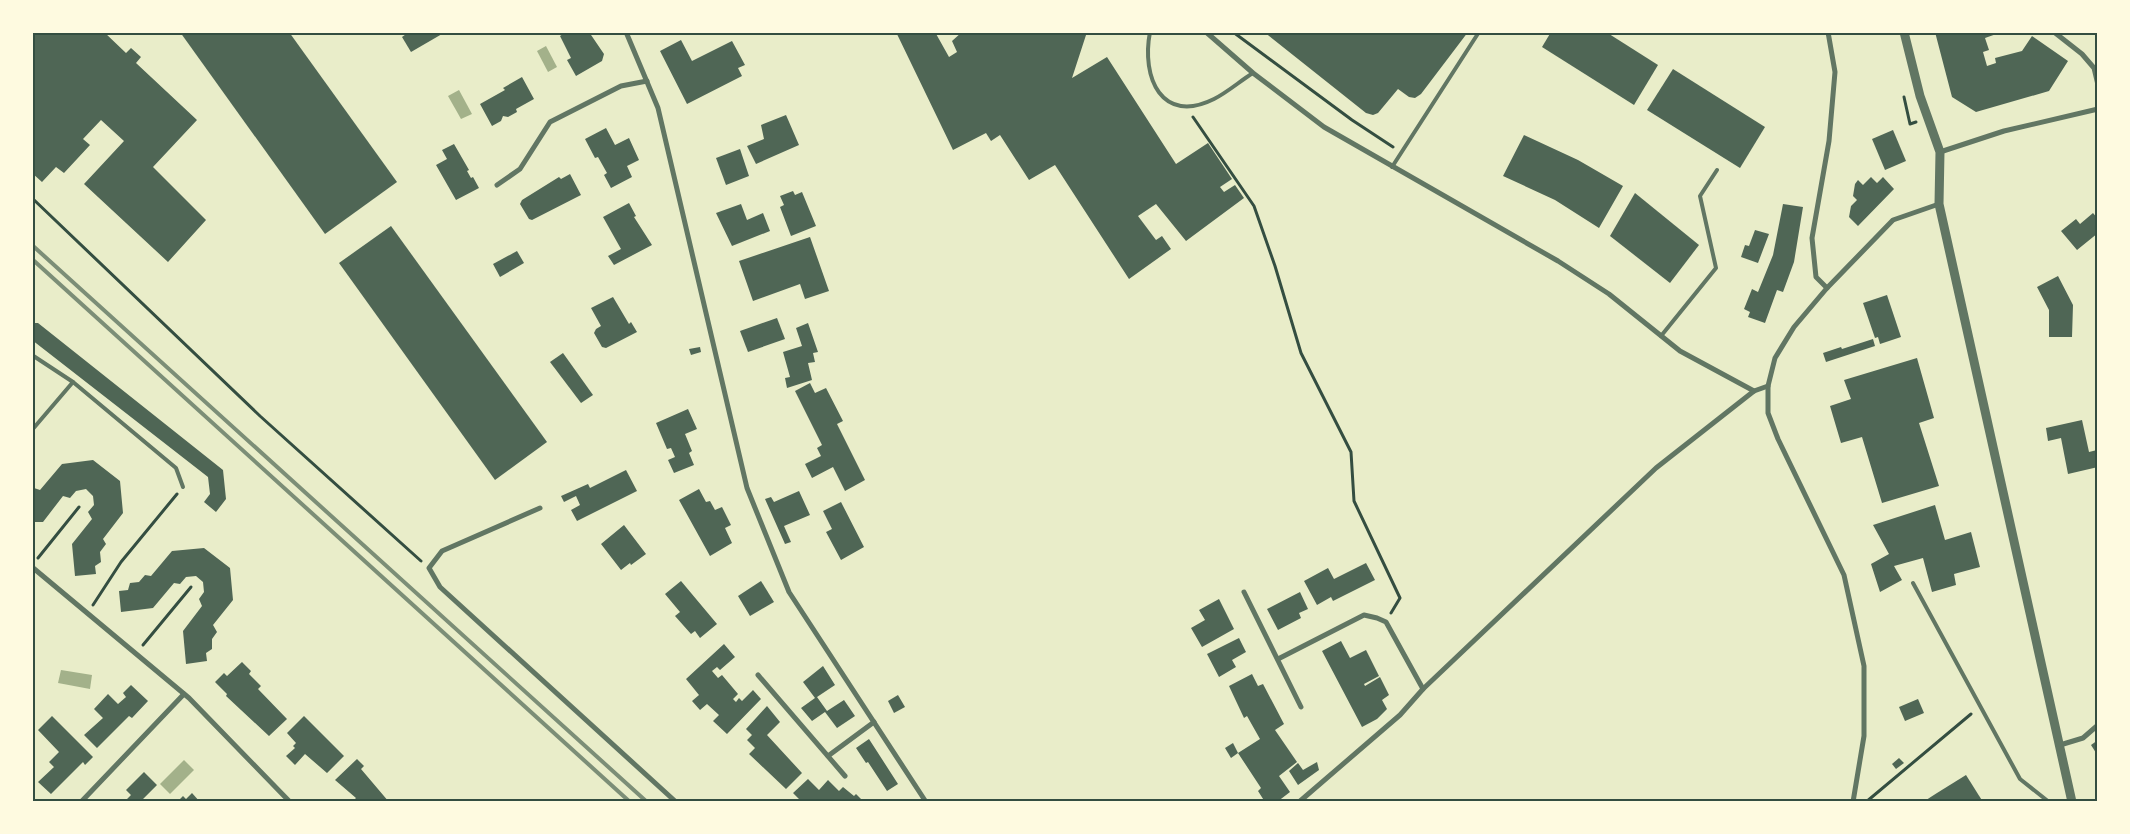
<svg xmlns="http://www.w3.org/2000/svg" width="2130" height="834" font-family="Cabin,sans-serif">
<rect width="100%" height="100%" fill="#e9edc9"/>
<g fill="#a3b18a">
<path d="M546,46L557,67L548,72L537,51Z"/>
<path d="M459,90L472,114L461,119L448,96Z"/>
<path d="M61,670L92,675L90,689L58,683Z"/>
<path d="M184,760L194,770L170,794L160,784Z"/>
</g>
<g fill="#4f6655">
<path d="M32,32H104L126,53L131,48L141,57L136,63L197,120L153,167L206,220L168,262L84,184L124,141L101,120L83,139L90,145L64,173L56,167L42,182L32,173Z"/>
<path d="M180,32H289L397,182L325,234Z"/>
<path d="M409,32H441L442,34L411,52L402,37Z"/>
<path d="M566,32H589L604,54L602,61L576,76L567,60L571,58L560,36Z"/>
<path d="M896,32H935L949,57L957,52L952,41L962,32H1087L1072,78L1107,57L1176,164L1208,143L1232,179L1220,187L1224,192L1235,185L1244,198L1186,241L1156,204L1138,216L1156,240L1162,236L1171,249L1129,279L1055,165L1029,180L1000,135L991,141L986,133L953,150Z"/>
<path d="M1264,32H1468L1421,94L1415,98L1409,97L1398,89L1378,113L1373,115L1366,113Z"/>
<path d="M1551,32H1606L1658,65L1634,105L1542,47Z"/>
<path d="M1935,32H2002L1985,38L1989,50L1983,52L1987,66L1996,63L1995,58L2022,51L2032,36L2068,61L2049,91L1976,112L1952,97Z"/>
<path d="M681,40L692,61L732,41L745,65L738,68L742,76L687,104L660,51Z"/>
<path d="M1673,69L1765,127L1740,168L1647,110Z"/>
<path d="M522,77L534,99L516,109L517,112L508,117L503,116L501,121L492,126L480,104L505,90L503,88Z"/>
<path d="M786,115L799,145L756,164L747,146L764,139L761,125Z"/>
<path d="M606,128L615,145L629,138L639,160L627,166L632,177L611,188L604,175L607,173L598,157L595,158L585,139Z"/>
<path d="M1893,130L1906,161L1885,170L1872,139Z"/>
<path d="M1524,135L1578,160L1623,186L1599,228L1555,200L1503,176Z"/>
<path d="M454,144L469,170L467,171L471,178L473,177L479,188L456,200L436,165L447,159L442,150Z"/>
<path d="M740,149L749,176L726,185L716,158Z"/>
<path d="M570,174L581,195L532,220L529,219L520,204L522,200L559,177L561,179Z"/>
<path d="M1871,177L1877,183L1883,177L1894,189L1858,226L1849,217L1851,206L1857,200L1853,196L1855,184L1858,180L1863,185Z"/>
<path d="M793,191L795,195L802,192L816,226L791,236L780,207L784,205L780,196Z"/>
<path d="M1635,193L1699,245L1670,283L1610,236Z"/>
<path d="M629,203L636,216L634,217L652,245L614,265L608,256L621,249L603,217Z"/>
<path d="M741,204L747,220L763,213L770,231L732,246L716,213Z"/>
<path d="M1783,204L1803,207L1794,262L1783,292L1777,290L1765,323L1748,317L1750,312L1744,309L1752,289L1758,292L1773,255Z"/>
<path d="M2093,213L2098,219V233L2077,250L2061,231L2076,219L2080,224Z"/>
<path d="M391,226L547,442L495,480L339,263Z"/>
<path d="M1755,230L1769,234L1758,263L1741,257L1745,245L1749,246Z"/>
<path d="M810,237L829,291L805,299L800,284L753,301L739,261Z"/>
<path d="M517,251L524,263L500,277L493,264Z"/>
<path d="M2058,276L2073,305L2072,337H2049V310L2037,287Z"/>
<path d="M1887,295L1901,337L1880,344L1878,337L1875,338L1863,303Z"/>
<path d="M613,297L629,324L631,322L637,332L606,348L602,347L594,333L596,329L601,326L591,308Z"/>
<path d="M777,318L785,339L748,352L740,331Z"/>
<path d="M32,323H38L223,470L226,499L216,512L204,502L210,494L208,477L32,340Z"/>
<path d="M808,323L818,352L813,353L815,362L808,363L812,380L787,388L785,378L790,377L783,352L802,346L796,328Z"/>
<path d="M1873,339L1875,346L1826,362L1823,353L1841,347L1842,349Z"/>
<path d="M700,347L701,352L691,355L689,349Z"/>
<path d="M563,353L593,395L581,403L550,362Z"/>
<path d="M1917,358L1934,418L1919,423L1939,486L1882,503L1862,437L1841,443L1830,406L1851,399L1844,380Z"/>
<path d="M810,383L815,393L826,388L843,421L837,424L865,480L845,491L833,467L812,478L805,464L821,456L817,448L822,445L795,391Z"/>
<path d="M688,409L697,429L685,434L692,451L689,453L694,465L674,473L668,460L675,457L671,448L667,449L656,423Z"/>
<path d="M2082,420L2089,452L2097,450L2098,467L2068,474L2061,438L2048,441L2046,428Z"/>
<path d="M93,460L120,481L123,513L103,539L106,544L100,552L101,562L95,566L96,574L75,576L72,544L92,519L88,512L94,505L93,496L86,489L76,491L70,498L63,496L43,522H32V491L34,488L40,490L62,464Z"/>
<path d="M626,470L637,491L577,521L571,510L580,505L576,496L564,502L561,496L588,484L590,488Z"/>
<path d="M699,489L706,502L710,501L715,510L722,507L731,525L725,528L732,543L710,556L679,500Z"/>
<path d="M799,491L810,515L784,526L791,542L785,544L765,499L771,497L774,502Z"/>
<path d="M841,502L864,547L841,560L826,532L832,529L823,511Z"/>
<path d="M1935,505L1945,540L1971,532L1980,567L1954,574L1956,585L1932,592L1923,558L1894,566L1902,580L1880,592L1871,564L1889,554L1873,525Z"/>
<path d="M624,525L646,554L631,565L630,563L621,570L601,544Z"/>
<path d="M204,548L230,568L233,600L213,625L217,632L212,639V649L206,653L207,661L186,664L183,631L202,606L199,599L204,592L203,582L196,576L186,577L180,584L174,583L153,608L121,612L119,591L128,590L130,583L139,582L145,575L151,576L172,551Z"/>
<path d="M1366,563L1375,580L1333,601L1331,597L1317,605L1304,581L1328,568L1334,579Z"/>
<path d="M681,581L717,624L700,638L695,631L691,634L675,616L680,612L665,594Z"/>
<path d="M761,581L774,602L750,616L738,596Z"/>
<path d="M1300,592L1308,609L1299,613L1301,618L1278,630L1267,609Z"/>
<path d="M1219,599L1234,629L1202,647L1191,628L1205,620L1199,610Z"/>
<path d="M1239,638L1246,652L1232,660L1236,667L1219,677L1207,654Z"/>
<path d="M1341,641L1350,658L1366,650L1379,676L1364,684L1365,686L1380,677L1389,695L1382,700L1387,709L1377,719L1362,727L1322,651Z"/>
<path d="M724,644L735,657L720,670L717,667L712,671L718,678L722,675L738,694L733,699L736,702L739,698L742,701L753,690L761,699L727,734L713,721L719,715L707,704L700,710L692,701L699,695L686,679Z"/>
<path d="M242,662L251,671L249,674L261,686L258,689L287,719L269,736L226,696L227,694L215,682L224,673L227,676Z"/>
<path d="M823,666L835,685L817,697L827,711L844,700L855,716L837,728L825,712L812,721L801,708L815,698L803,682Z"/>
<path d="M1252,674L1258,686L1263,684L1284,724L1275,730L1297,762L1279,776L1290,792L1277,802H1265L1258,791L1261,788L1238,753L1260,739L1247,716L1244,718L1229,686Z"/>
<path d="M131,685L148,701L132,718L129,716L97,748L84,735L103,718L94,709L108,694L118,704L126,697L123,693Z"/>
<path d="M898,695L905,707L894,713L888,701Z"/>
<path d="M1918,699L1924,713L1905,721L1899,707Z"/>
<path d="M767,706L780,722L767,735L802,773L786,789L749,754L755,748L747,740L752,735L746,729Z"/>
<path d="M52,716L93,757L85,765L83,762L51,794L38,782L54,767L49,762L59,752L38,730Z"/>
<path d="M304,716L344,756L327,773L305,754L295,765L286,756L295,748L293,746L296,743L287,733Z"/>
<path d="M869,739L898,784L887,791L868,762L866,763L856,748Z"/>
<path d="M2098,740V756L2091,745Z"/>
<path d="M1233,743L1238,753L1231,758L1225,748Z"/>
<path d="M1899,758L1904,763L1896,769L1892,764Z"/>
<path d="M357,759L364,766L361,769L389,802H352L356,798L335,780Z"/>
<path d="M1317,762L1319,770L1298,785L1289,771L1298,763L1303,770Z"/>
<path d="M144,772L157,785L143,799L146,802H124L131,795L126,790Z"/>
<path d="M1966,775L1983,802H1923L1937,793Z"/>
<path d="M808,779L819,790L828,780L839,791L843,787L854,796L856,794L864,802H802L793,793Z"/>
<path d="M192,793L200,802H177L183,796L186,799Z"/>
</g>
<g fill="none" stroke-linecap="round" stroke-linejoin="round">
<g stroke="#344e41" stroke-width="3">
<path d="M1233,32L1352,120L1393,147"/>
<path d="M1904,97L1910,124L1916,122"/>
<path d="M1193,117L1254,206L1275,266L1301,353L1351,452L1354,501L1400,598L1391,613"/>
<path d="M32,198L260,416L421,561"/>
<path d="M38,558L79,507"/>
<path d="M93,605L121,562L177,494"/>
<path d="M143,645L191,587"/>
<path d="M1866,802L1971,714"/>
</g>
<g stroke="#617663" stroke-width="4">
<path d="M1150,32C1141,78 1162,125 1214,99C1228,92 1240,81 1253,73"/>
<path d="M1392,167L1479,32"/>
<path d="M1661,336L1716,268L1700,196L1717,170"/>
<path d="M32,355L73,382L32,430"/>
<path d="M73,382L176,468L183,487"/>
<path d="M1913,583L2020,779L2049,802"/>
</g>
<g stroke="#617663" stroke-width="5">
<path d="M626,32L658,108L747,488L789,592L926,802"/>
<path d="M1206,32L1253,73L1324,127L1558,261L1609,294L1680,351L1754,391"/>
<path d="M2054,32L2082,54L2094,68L2098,85"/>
<path d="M1940,152L2004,131L2098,109"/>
<path d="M497,185L520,169L550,122L621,86L647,81"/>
<path d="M1827,288L1816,277L1812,238L1829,141L1835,72L1828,32"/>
<path d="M540,508L442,551L429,568L440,587L676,802"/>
<path d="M32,567L189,698L290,802"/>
<path d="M1244,592L1301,707"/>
<path d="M1278,659L1364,615L1377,618L1386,622L1423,689"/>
<path d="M758,675L845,776"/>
<path d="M2060,745L2083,738L2098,725"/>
<path d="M828,756L874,722"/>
<path d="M81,802L184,694"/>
<path d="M1299,802L1400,715L1423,689L1656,468L1754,391L1768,386"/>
<path d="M1853,802L1864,736V666L1844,575L1778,439L1768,413V386L1775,358L1794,327L1827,288L1893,220L1939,204"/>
</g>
<path stroke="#617663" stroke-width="9" d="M1904,32L1920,96L1940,152L1939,204L2072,802"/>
<g stroke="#7c8e77" stroke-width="4">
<path d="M32,245L647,802"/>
<path d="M32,259L630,802"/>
</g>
</g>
<rect width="2130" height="834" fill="none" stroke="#fefae0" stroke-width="68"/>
<rect x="34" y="34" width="2062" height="766" fill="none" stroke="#344e41" stroke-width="2"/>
</svg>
